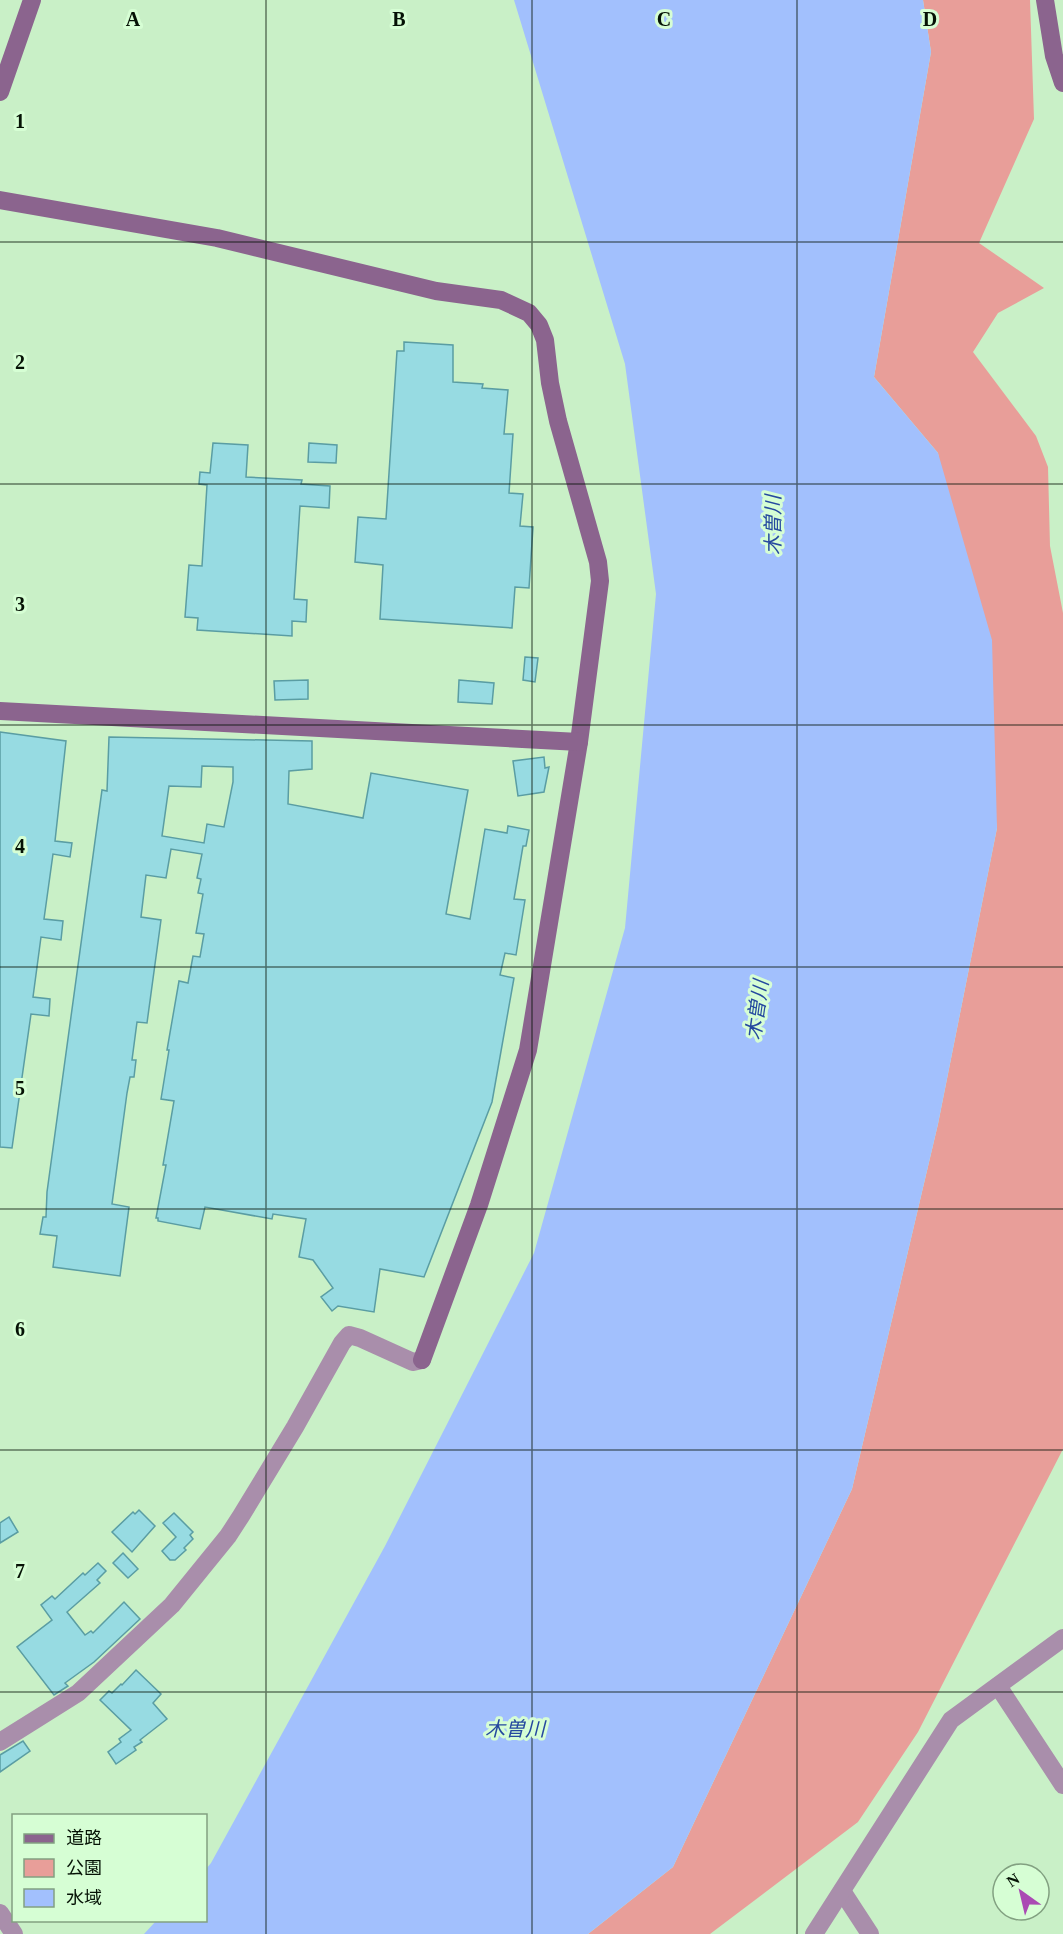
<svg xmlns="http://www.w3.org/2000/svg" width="1063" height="1934" font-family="'Times New Roman','Noto Sans JP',serif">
<rect width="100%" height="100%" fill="#c9f0c7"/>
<path fill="#e89e99" d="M923,0H1030L1034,119L979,243L1044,288L998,313L973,352L1036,436L1048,467L1050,546L1063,613V1449L918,1732L858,1822L710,1934H588L673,1867L852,1489L938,1124L997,828L938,453L874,377L931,52Z"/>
<path fill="#a2c0fd" d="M514,0H923L931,52L874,377L938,453L992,640L997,828L938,1124L852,1489L673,1867L588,1934H144L156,1921L206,1920V1869L211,1863L385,1546L534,1253L625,928L656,594L625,364Z"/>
<g fill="#97dbe2" stroke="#5a9da3" stroke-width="1.5" fill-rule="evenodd">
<path d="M404,342L453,345V382L483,384L482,388L508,390L504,434H513L509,493L523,494L520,526L533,527L529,588L515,587L512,628L380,619L383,565L355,562L358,517L386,519L397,351H404Z"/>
<path d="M213,443L248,445L246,477L302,480L301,484L330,486L329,508L300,506L294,599L307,600L306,622L292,621V636L197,630L198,618L185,617L189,565L202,566L207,485L199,484L200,472L210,473Z"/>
<path d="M309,443L337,445L336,463L308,462Z"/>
<path d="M525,657L538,658L535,682L523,680Z"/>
<path d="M308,680V699L275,700L274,681Z"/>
<path d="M459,680L494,683L492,704L458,702Z"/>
<path d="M0,732L66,741L55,841L72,843L70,857L53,854L44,919L63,921L61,940L41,937L33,997L50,999L49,1016L31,1014L12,1148L0,1147Z"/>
<path d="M109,737L312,741V769L289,771L288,804L363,818L371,773L468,790L446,914L470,919L485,829L507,833L508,826L529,830L526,846H523L514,899L525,900L516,955L505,953L500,975L514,978L492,1102L424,1277L380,1269L374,1312L338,1306L332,1311L321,1297L333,1288L313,1260L299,1257L306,1219L273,1214L272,1219L205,1207L200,1229L158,1221V1218H156L166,1165H163L174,1101L161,1099L169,1050H167L179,981L188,983L193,956L200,957L204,934L196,933L203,894L198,893L201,879L197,878L202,854L171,849L166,878L146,875L141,917L161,920L147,1023L137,1022L132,1060H136L134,1077H130L127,1093L112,1204L129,1207L120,1276L53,1267L57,1236L40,1234L43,1217H46L47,1192L102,790L107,791ZM202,766L233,767V782L224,827L207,824L204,843L162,836L169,786L201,787Z"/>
<path d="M544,757L545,768L549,767L544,792L518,796L513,761Z"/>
<path d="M139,1510L155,1526L132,1552L112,1532L133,1512L135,1514Z"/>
<path d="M174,1513L193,1532L190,1535L193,1539L184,1548L186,1550L175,1560H170L162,1551L176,1537L163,1523Z"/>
<path d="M9,1517L18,1532L0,1543V1523Z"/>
<path d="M123,1553L138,1569L128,1578L113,1563Z"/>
<path d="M98,1563L106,1571L97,1580L100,1583L67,1612L85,1635L91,1631L93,1633L124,1602L140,1619L94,1662L65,1683L68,1686L54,1695L17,1647L52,1620L41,1605L52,1596L55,1599L83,1573L85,1575Z"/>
<path d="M136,1670L161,1694L153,1703L167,1719L140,1740L142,1742L134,1747L136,1750L116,1764L108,1752L121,1742L119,1739L131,1730L100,1700L109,1691L112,1693L121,1684L122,1685Z"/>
<path d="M23,1741L30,1751L0,1772V1755Z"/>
</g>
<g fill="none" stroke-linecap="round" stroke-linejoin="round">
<g stroke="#a98eab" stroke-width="18">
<path d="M998,1686L1063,1785"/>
<path d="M0,1742L78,1693L172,1605L228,1536L241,1516L295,1427L342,1343L349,1335L360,1338L413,1362L422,1360"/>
<path d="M842,1891L870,1934"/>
<path d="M0,1913L14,1934"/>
<path d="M814,1934L951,1720L1063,1638"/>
</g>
<g stroke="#8b648e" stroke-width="18">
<path d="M1045,0L1054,56L1063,83"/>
<path d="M0,92L32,0"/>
<path d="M0,200L217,238L436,291L501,300L529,313L539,325L545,340L550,383L558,421L598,562L600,581L579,742L528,1050L479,1205L422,1360"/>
<path d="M0,711L579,742"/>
</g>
</g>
<path fill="none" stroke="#051205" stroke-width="1.5" stroke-opacity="0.55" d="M266,0V1934M532,0V1934M797,0V1934M0,242H1063M0,484H1063M0,725H1063M0,967H1063M0,1209H1063M0,1450H1063M0,1692H1063"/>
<g text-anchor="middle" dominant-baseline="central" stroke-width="6" stroke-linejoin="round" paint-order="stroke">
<g font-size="20" font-style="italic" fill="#25499f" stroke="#d6fed4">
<text transform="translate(773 525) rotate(-90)">木曽川</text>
<text transform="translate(757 1010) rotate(-82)">木曽川</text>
<text x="515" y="1729">木曽川</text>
</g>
</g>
<g font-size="20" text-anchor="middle" font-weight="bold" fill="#051205" stroke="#d6fed4" stroke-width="6" stroke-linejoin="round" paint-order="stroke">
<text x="133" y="26">A</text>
<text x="399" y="26">B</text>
<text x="664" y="26">C</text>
<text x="930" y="26">D</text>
<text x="20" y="128">1</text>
<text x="20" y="369">2</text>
<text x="20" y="611">3</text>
<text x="20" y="853">4</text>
<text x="20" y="1095">5</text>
<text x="20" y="1336">6</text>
<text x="20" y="1578">7</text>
</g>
<rect x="12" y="1814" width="195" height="108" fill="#d6fed4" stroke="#82a081" stroke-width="1.5"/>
<rect x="24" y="1834" width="30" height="9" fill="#8b648e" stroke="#82a081" stroke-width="1.5"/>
<text x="66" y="1844" font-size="18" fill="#051205">道路</text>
<rect x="24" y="1859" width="30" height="18" fill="#e89e99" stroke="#82a081" stroke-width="1.5"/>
<text x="66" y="1874" font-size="18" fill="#051205">公園</text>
<rect x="24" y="1889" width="30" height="18" fill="#a2c0fd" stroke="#82a081" stroke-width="1.5"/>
<text x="66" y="1904" font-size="18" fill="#051205">水域</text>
<g transform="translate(1021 1892) rotate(326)"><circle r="28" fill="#d6fed4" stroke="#82a081" stroke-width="1.5"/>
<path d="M0-4.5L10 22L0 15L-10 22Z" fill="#aa4ab3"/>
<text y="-9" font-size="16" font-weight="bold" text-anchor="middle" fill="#051205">N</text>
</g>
</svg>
